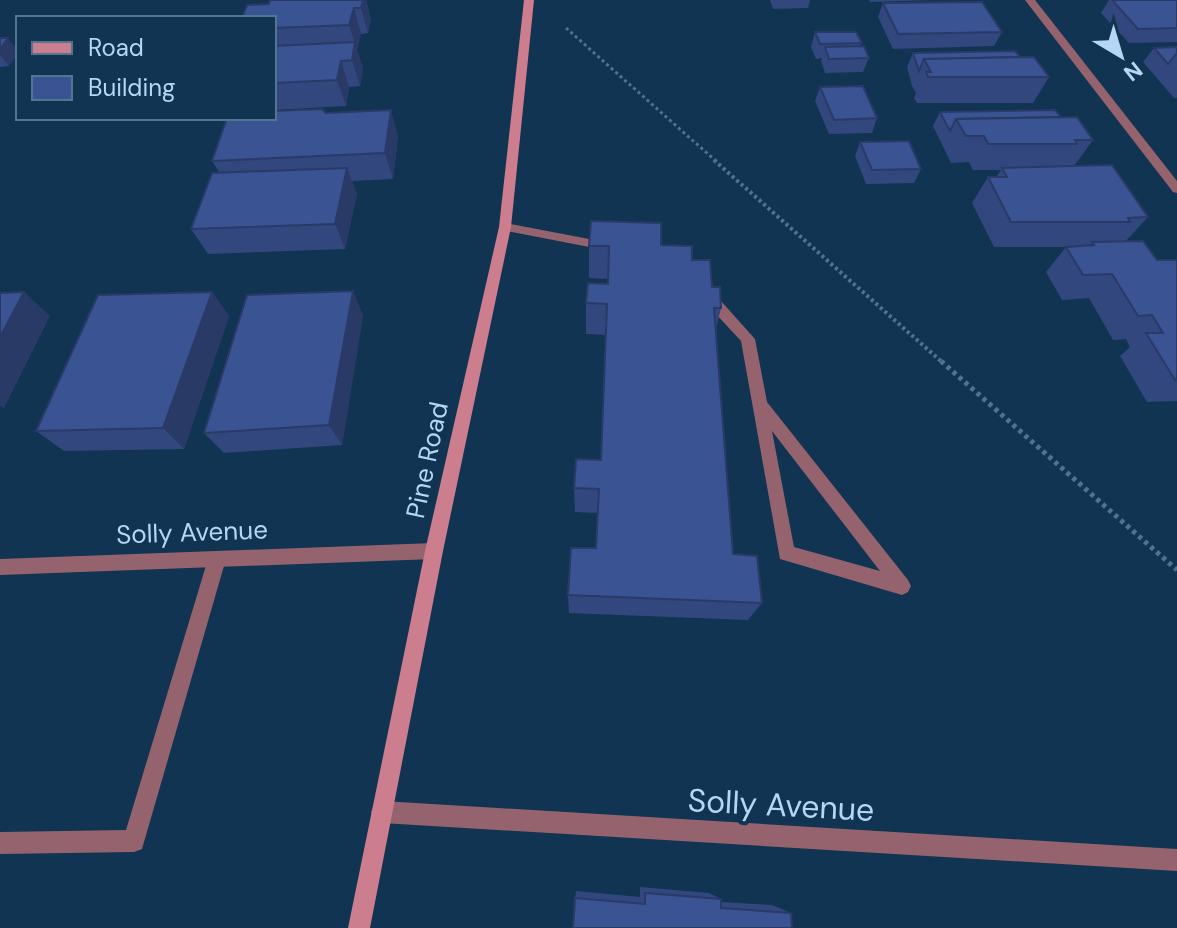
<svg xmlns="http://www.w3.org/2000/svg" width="1177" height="928" font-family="'DM Sans',sans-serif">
<rect width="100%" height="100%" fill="#103451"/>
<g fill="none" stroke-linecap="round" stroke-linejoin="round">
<path stroke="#507390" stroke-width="3" stroke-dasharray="3 3" stroke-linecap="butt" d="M566,28L717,162"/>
<path stroke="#507390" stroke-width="4" stroke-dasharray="3 3" stroke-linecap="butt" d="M714,160L943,363"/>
<path stroke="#507390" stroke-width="5" stroke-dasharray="4 4" stroke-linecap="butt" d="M941,361L1177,570"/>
<g fill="#95636d" fill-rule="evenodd">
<path d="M505,223L610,243L616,247L610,251L501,230V224Z"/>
<path d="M707,290L712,291L755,339L767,402L908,580L911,586L908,592L902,595L780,559L741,341L702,299V291ZM772,431L880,571L794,547Z"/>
<path d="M217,551L223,553L226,559L142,849L134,852L0,854V832L126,830L208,559L211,553Z"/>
<path d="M382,801L1177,849V871L382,823L375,819L371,812L375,805Z"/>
</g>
<g fill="#95636d" fill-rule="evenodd">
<path d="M1025,0H1035L1177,181V193L1173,192Z"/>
<path d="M434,543L440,545L443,551L440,557L434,559L0,575V559Z"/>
</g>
<path fill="#cd7e8e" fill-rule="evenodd" d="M524,0H534L511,227L443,551L370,928H348L425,551L499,227Z"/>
</g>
<g fill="#32477e">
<path d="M270,0H366L371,19L368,33L361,34L357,50L363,68L360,86L349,87L346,106L274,110V18L269,4Z"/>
<path d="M770,0H810L808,8L773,9Z"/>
<path d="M869,0H935L870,2Z"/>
<path d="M1109,0H1177V42L1129,43L1101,13Z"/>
<path d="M883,3L1002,32L994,46L893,49L878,17Z"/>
<path d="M815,32L862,43L860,46L869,58L863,72L825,73L821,61L822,58L816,59L811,47Z"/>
<path d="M0,38L9,66L0,67Z"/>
<path d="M1177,47V98H1174L1143,62L1154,48Z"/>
<path d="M913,53L1020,57L1049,77L1033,103H917L914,98L916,93L912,86L907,67Z"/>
<path d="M820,87L877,118L872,133L829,134L815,101Z"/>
<path d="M940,112L1061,117L1093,140L1074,166L1148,217L1126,241L1157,260H1177V401L1147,402L1120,356L1130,347L1126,339L1113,340L1089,298L1062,300L1046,272L1066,247H994L972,203L988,177H996L1001,170H973L969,162L951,163L933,126Z"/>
<path d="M326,113L398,136L393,179L352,181L357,194L345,249L208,254L191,229L219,172L212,161Z"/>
<path d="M860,142L921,169L914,183L866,184L855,156Z"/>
<path d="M661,245L692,260L712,287L721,308L716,329L733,554L762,603L748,620L569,613L568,595L596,548L598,513L575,512L574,488L601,460L606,335L586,334V303L607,284L608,279L589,278V246Z"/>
<path d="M212,292L229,316L184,449L64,451L36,431Z"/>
<path d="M363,315L342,445L224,453L204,433Z"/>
<path d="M640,887L709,893L721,899V902L772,905L791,913L792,928L575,898L576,891L640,897Z"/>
</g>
<g fill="#293a67">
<path d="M363,0H366L371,19L368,33L361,8Z"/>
<path d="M354,8L361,34L357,50L363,68L360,86L352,60L355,44L349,25Z"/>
<path d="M8,38L18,51V54L9,66L0,55V49Z"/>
<path d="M341,61L349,87L346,106L337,80Z"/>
<path d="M391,110L398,136L393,179L385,153Z"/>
<path d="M347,168L357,194L345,249L335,224Z"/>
<path d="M353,291L363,315L342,445L329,425Z"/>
<path d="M24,292L50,316L4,408L0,406V337Z"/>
<path d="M212,292L229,316L184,449L163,428Z"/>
</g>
<g fill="#3a5393" stroke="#293a67" stroke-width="2">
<path d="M270,0H363L361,8H354L349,25L274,28V18H242L247,5L269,4Z"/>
<path d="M1112,0H1177V28L1138,29Z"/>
<path d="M982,2L1002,32L898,34L883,3Z"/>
<path d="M815,32H856L862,43L820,44Z"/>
<path d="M0,38H8L0,49Z"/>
<path d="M355,42L352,60L341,61L337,80L274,83V46Z"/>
<path d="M864,46L869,58L829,59L825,47Z"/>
<path d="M1177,47V53L1168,64L1154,48Z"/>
<path d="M1015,51L1020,57L924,59L919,71L913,53Z"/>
<path d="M1034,57L1049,77H928L926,72H931L924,59Z"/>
<path d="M863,86L877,118L834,120L820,87Z"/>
<path d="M322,109L326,113L391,110L385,153L212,161L227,118H274V111Z"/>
<path d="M1055,110L1061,117L956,119L950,131L940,112Z"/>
<path d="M1077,117L1093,140H1075L1077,144H988L984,136H966L956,119Z"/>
<path d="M909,141L921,169L872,170L860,142Z"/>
<path d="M1112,165L1148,217L1128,218L1130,222H1011L988,177H1007L1002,168Z"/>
<path d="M347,168L335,224L191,229L212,173Z"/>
<path d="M591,221L661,223V245L692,246V260H710L712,287H720L721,308H714L733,554L757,556L762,603L568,595L571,548H596L599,489L574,488L576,459L601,460L607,304L586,303L588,283L608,284L609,246H589Z"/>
<path d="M1143,241L1157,260H1177V380H1175L1146,333H1163L1152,315L1138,316L1112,274L1083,275L1066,247L1094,245L1092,242Z"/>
<path d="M353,291L329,425L204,433L247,295Z"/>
<path d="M24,292L0,337V293Z"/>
<path d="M212,292L163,428L36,431L98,295Z"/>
<path d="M645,893L721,899V908L791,913L792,928H573L575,898L645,904Z"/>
</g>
<g text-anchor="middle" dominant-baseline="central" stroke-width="8" stroke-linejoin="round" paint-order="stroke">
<g font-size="26" fill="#b5d6f4" stroke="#103451">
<text transform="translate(427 460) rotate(-78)">Pine Road</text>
<text transform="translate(192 532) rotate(-2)">Solly Avenue</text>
</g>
<g font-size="32" fill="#b5d6f4" stroke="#103451">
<text transform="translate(781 805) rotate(3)">Solly Avenue</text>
</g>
</g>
<rect x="16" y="16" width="260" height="104" fill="#103451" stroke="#527592" stroke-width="2"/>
<rect x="32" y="42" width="40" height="12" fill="#cd7e8e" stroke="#527592" stroke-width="2"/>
<text x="88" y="56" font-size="24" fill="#b5d6f4">Road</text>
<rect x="32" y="76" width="40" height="24" fill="#3a5393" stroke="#527592" stroke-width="2"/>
<text x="88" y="96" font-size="24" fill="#b5d6f4">Building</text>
<g transform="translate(1121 56) rotate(142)" stroke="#103451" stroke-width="6" paint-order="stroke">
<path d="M0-6L14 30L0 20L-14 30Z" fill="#b5d6f4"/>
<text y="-12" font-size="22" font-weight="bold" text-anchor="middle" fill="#b5d6f4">N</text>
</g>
</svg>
